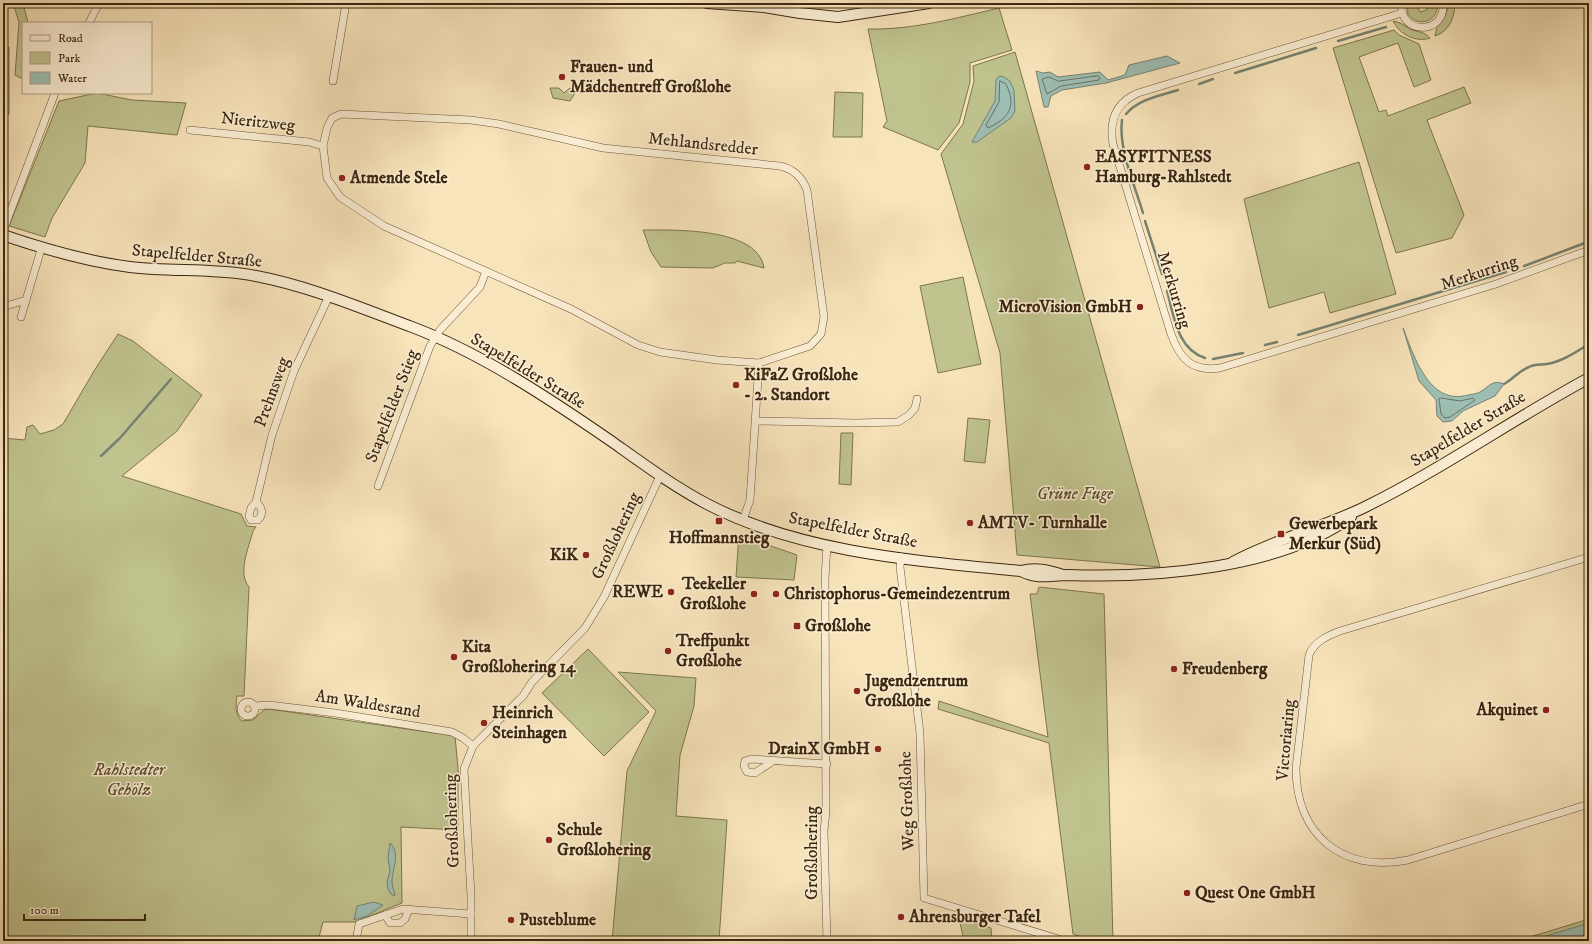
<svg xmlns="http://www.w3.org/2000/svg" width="1592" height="944" font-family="'IM FELL DW Pica',serif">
<rect width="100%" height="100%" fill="#f8e4bb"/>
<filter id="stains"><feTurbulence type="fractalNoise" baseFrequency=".005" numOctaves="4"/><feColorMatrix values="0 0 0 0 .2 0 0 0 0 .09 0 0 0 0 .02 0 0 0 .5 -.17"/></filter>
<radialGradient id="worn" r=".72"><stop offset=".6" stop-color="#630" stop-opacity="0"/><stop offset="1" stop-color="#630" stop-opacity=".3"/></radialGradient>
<g fill="#c0c38e" stroke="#7e754e">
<path d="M13,3H23L28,23H23V79L15,75L19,22Z"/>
<path d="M1407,3H1421L1417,5L1420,12L1427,10L1425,3H1437C1440,21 1418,29 1408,14Z"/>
<path d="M1450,3H1455C1455,17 1449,32 1435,36L1437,27L1444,18Z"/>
<path d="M999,8L1012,50L970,63V82L959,123L938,150L883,127L887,121L868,29C913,30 956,18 999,8Z"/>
<path d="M1393,21C1400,22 1404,25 1410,29C1419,33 1422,30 1430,38C1416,43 1399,34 1393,21Z"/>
<path d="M1394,30L1399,35L1419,44L1431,80L1414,87L1398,43L1359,57L1379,112L1386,110L1388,116L1464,87L1471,103L1427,120L1464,215L1452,238L1396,253L1333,48Z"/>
<path d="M3,47H9V114L3,115Z"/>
<path d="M1015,52L1160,567L1017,555L1000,353L941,154L963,124L974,81L973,66Z"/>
<path d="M550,88H559L564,93L570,88L577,90L570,101L553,98Z"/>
<path d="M835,92L863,93L862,137H833Z"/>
<path d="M97,93L132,100L186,103L177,135L88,126L85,163L52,218L45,237L9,226L59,101Z"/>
<path d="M1359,162L1396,294L1330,313L1324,292L1269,308L1244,199Z"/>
<path d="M643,230C673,230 758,227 764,268L737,261L735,263H725L713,268L661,267L651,252Z"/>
<path d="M963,277L981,364L938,373L920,286Z"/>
<path d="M118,334L133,341L202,395L177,431L122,476L241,514L247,526L256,527L253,531C249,547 237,573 249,587L244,696H237C236,706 234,713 242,721L253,720L264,710L269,709L455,736L458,768V830L401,827L402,903L355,922H323L318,941H3V438L25,440L27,427L33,425L40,434L54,430L63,424L94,371Z"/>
<path d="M968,418L990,420L985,463L964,461Z"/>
<path d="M841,433H853L851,485L839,484Z"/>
<path d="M739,535L797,555L794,580L736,577Z"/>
<path d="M1039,587L1104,594L1113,941H1093L1073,934L1049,743L938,709L939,701L1048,737L1030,594H1037Z"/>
<path d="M588,649L649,712L604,756L542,693Z"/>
<path d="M618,672L696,678L694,706L680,755L676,816L727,820L719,941H612L627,771L656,711Z"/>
<path d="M959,918L991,928L992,941H964Z"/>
<path d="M1589,919V941H1517Z"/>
</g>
<g fill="#9dbeb3" stroke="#768271">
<path d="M1167,56L1180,63L1106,83L1062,90L1051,96L1048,107H1044L1036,71L1043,73L1050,72L1058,77L1100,72L1108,80L1125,75L1129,65Z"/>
<path d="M1002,76L1010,81L1014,90L1015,111L1011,118L977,142H972L995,101L996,80L998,77Z"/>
<path d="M1403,328C1414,356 1429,406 1468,395C1472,394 1477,394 1480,392C1489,387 1492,379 1504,384L1495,396L1463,411L1452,421L1443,422L1437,416L1436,400L1419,381Z"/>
<path d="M390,843C401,853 392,870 392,882C392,886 394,890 395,895L394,896L391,894L388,889L387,882L390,871L388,858Z"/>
<path d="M374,902L383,905L382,906L367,916L354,920L357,906Z"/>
<path d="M1589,923V933L1566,941H1529Z"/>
</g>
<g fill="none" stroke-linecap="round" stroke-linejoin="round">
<g stroke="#6c7261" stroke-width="1">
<path d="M1098,76L1100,78L1099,80L1061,86L1047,94L1042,79L1049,77L1058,81Z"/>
<path d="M1000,81L1006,84C1017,107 1009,118 988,128L986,125L999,102Z"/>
<path d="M1441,398L1460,401L1473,398L1475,400L1450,417L1445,418L1441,414L1439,399Z"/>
</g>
<g stroke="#768271" stroke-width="2.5">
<path d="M1338,41L1386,27"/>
<path d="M1235,73L1316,48"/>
<path d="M1199,84L1213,79"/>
<path d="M1126,114C1139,99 1159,96 1178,90"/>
<path d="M1122,120C1118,148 1135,186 1143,213"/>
<path d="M1145,221L1162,274"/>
<path d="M1524,266L1585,243"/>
<path d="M1167,291C1174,316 1177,349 1205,358"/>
<path d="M1298,335L1506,272"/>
<path d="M1265,345L1277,342"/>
<path d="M1213,359L1243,353"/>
<path d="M1504,384C1513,379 1519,371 1529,367C1535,364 1541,365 1547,364C1563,361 1576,352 1589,344"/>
<path d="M101,456L120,438L171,379"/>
</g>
<defs>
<g id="street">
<path d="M1402,3C1398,35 1446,36 1443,3"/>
<path d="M1402,13L1138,93C1115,103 1109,121 1113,144L1171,334C1180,359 1192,372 1220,368L1496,284L1589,250"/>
<path d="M89,23L99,3"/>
<path d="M333,81L346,3"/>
<path d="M341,114L471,120L499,124L603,148L780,166C794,169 802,177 807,190L824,317L821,334L810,346L759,363L717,360L660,352L638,345L571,309L384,226L340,197L327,178L323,146L327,128L332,118Z"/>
<path d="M190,130L309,142L323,146"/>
<path d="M3,231L55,93"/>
<path d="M3,307L26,300"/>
<path d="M21,317L42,246"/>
<path d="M756,421L855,423L898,422L909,415L915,408L917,399"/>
<path d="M378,486L430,346L440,330L480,287L486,271"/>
<path d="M256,502C262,507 264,514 258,520H251L249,516L251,508L256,502L272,435L294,371L329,296"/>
<path d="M743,520L750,500L759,363"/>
<path d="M901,557L900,567L920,733L924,898L1065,941"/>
<path d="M1589,557L1340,631C1327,636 1314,642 1309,655L1296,768C1296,835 1342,873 1408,860L1589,804"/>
<circle cx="248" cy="709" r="7"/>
<path d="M255,706L269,705L335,713L452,732L463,738L473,746"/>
<path d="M773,761L755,773L747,772L744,766L745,761L751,759L827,764"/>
<path d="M385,915L390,923H400L405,919L409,909"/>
<path d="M356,941L359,924L403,909L471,914"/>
<path d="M471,941V896L464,769L473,746L523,696L532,682L585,628L604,597L660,476"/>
<path d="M827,941L824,831L826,811L825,579L827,545"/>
</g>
<g id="secondary">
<path d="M707,3L764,7L800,13L838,17L929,3"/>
<path d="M3,235C41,248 90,262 130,267C172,272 215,268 256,276C309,286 361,308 412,327C481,353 550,399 611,441C642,463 673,486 707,504C801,553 917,561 1021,571C1036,567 1048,570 1063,575"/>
<path d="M1233,562C1275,539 1322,528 1365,507C1442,469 1513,419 1589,378"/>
<path d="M1021,571C1038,580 1051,575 1068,575C1154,578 1279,569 1351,517"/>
</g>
</defs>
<use href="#street" stroke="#6b563a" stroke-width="8"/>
<use href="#secondary" stroke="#3c270f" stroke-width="12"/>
<use href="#street" stroke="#faedd3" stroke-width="7"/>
<use href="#secondary" stroke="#faedd3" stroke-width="10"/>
</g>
<g fill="#8f2418" stroke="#faedd3" stroke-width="1.5">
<circle cx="562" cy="77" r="4"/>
<circle cx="1087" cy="167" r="4"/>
<circle cx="342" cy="178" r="4"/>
<circle cx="1140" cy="307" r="4"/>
<circle cx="736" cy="385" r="4"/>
<rect x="715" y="517" width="8" height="8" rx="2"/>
<circle cx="970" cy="523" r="4"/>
<rect x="1277" y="530" width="8" height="8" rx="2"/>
<circle cx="586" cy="555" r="4"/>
<circle cx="671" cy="592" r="4"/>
<circle cx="754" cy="594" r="4"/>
<circle cx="776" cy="594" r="4"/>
<rect x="793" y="622" width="8" height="8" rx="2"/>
<circle cx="668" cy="651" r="4"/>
<circle cx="454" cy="657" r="4"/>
<circle cx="1174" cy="669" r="4"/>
<circle cx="857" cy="691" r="4"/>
<circle cx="1546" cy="710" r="4"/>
<circle cx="484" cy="723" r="4"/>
<circle cx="878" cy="749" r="4"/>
<circle cx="549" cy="840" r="4"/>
<circle cx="1187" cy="893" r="4"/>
<circle cx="901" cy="917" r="4"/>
<circle cx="511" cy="920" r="4"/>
</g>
<g text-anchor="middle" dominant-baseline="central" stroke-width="3" stroke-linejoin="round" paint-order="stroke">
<g font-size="17" font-weight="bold" fill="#3c270f" stroke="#faedd3" text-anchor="start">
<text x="570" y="67">Frauen- und<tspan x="570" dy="20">Mädchentreff Großlohe</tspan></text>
<text x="1095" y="157">EASYFITNESS<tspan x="1095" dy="20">Hamburg-Rahlstedt</tspan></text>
<text x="350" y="178">Atmende Stele</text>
<text x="1132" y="307" text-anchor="end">MicroVision GmbH</text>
<text x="744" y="375">KiFaZ Großlohe<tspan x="744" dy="20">- 2. Standort</tspan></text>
<text x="978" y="523">AMTV- Turnhalle</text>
<text x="1289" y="524">Gewerbepark<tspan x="1289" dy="20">Merkur (Süd)</tspan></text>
<text x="719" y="538" text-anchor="middle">Hoffmannstieg</text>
<text x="578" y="555" text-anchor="end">KiK</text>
<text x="746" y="584" text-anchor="end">Teekeller<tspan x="746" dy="20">Großlohe</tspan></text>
<text x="663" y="592" text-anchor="end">REWE</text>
<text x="784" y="594">Christophorus-Gemeindezentrum</text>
<text x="805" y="626">Großlohe</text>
<text x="676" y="641">Treffpunkt<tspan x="676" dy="20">Großlohe</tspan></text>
<text x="462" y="647">Kita<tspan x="462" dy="20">Großlohering 14</tspan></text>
<text x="1182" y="669">Freudenberg</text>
<text x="865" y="681">Jugendzentrum<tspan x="865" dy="20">Großlohe</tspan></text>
<text x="1538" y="710" text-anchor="end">Akquinet</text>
<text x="492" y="713">Heinrich<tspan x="492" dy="20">Steinhagen</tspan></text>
<text x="870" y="749" text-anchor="end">DrainX GmbH</text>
<text x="557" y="830">Schule<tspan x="557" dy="20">Großlohering</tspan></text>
<text x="1195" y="893">Quest One GmbH</text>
<text x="909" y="917">Ahrensburger Tafel</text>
<text x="519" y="920">Pusteblume</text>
</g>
<g font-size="17" fill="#3c270f" stroke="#faedd3">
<text transform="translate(258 122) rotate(6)">Nieritzweg</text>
<text transform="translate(703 144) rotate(6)">Mehlandsredder</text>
<text transform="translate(197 256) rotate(5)">Stapelfelder Straße</text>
<text transform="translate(1479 273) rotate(-18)">Merkurring</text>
<text transform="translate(1174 290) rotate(73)">Merkurring</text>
<text transform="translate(528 371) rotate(31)">Stapelfelder Straße</text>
<text transform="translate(272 392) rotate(-70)">Prehnsweg</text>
<text transform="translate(392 406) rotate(-69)">Stapelfelder Stieg</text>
<text transform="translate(1468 429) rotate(-31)">Stapelfelder Straße</text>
<text transform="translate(853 530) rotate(11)">Stapelfelder Straße</text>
<text transform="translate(616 536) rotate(-65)">Großlohering</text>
<text transform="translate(368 704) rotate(9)">Am Waldesrand</text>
<text transform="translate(1286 740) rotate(-85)">Victoriaring</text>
<text transform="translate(907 801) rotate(-92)">Weg Großlohe</text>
<text transform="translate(452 821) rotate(-92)">Großlohering</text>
<text transform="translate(812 853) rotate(-90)">Großlohering</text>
</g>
<g font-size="17" font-style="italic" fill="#5d4e2f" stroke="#faedd3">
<text x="1075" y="494">Grüne Fuge</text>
<text x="129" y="770">Rahlstedter<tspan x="129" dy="20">Gehölz</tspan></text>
</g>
</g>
<rect width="1592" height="944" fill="none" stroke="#f8e4bb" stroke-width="16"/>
<rect x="4" y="4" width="1584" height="936" fill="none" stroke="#3c270f" stroke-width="2"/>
<rect x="8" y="8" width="1576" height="928" fill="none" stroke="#3c270f"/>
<rect x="22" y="22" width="130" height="72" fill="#faedd3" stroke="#ae9e85"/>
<rect x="30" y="35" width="20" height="6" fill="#faedd3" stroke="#ae9e85"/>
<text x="58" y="42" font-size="12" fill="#3c270f">Road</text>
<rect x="30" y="52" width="20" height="12" fill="#c0c38e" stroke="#ae9e85"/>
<text x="58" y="62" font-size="12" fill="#3c270f">Park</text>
<rect x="30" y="72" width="20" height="12" fill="#9dbeb3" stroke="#ae9e85"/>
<text x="58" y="82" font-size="12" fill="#3c270f">Water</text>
<path d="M24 914v6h121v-6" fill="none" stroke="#3c270f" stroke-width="2"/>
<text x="30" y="914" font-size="12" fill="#3c270f" stroke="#faedd3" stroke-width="3" paint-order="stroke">100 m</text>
<rect width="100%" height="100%" filter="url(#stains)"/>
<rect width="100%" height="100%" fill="url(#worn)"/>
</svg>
